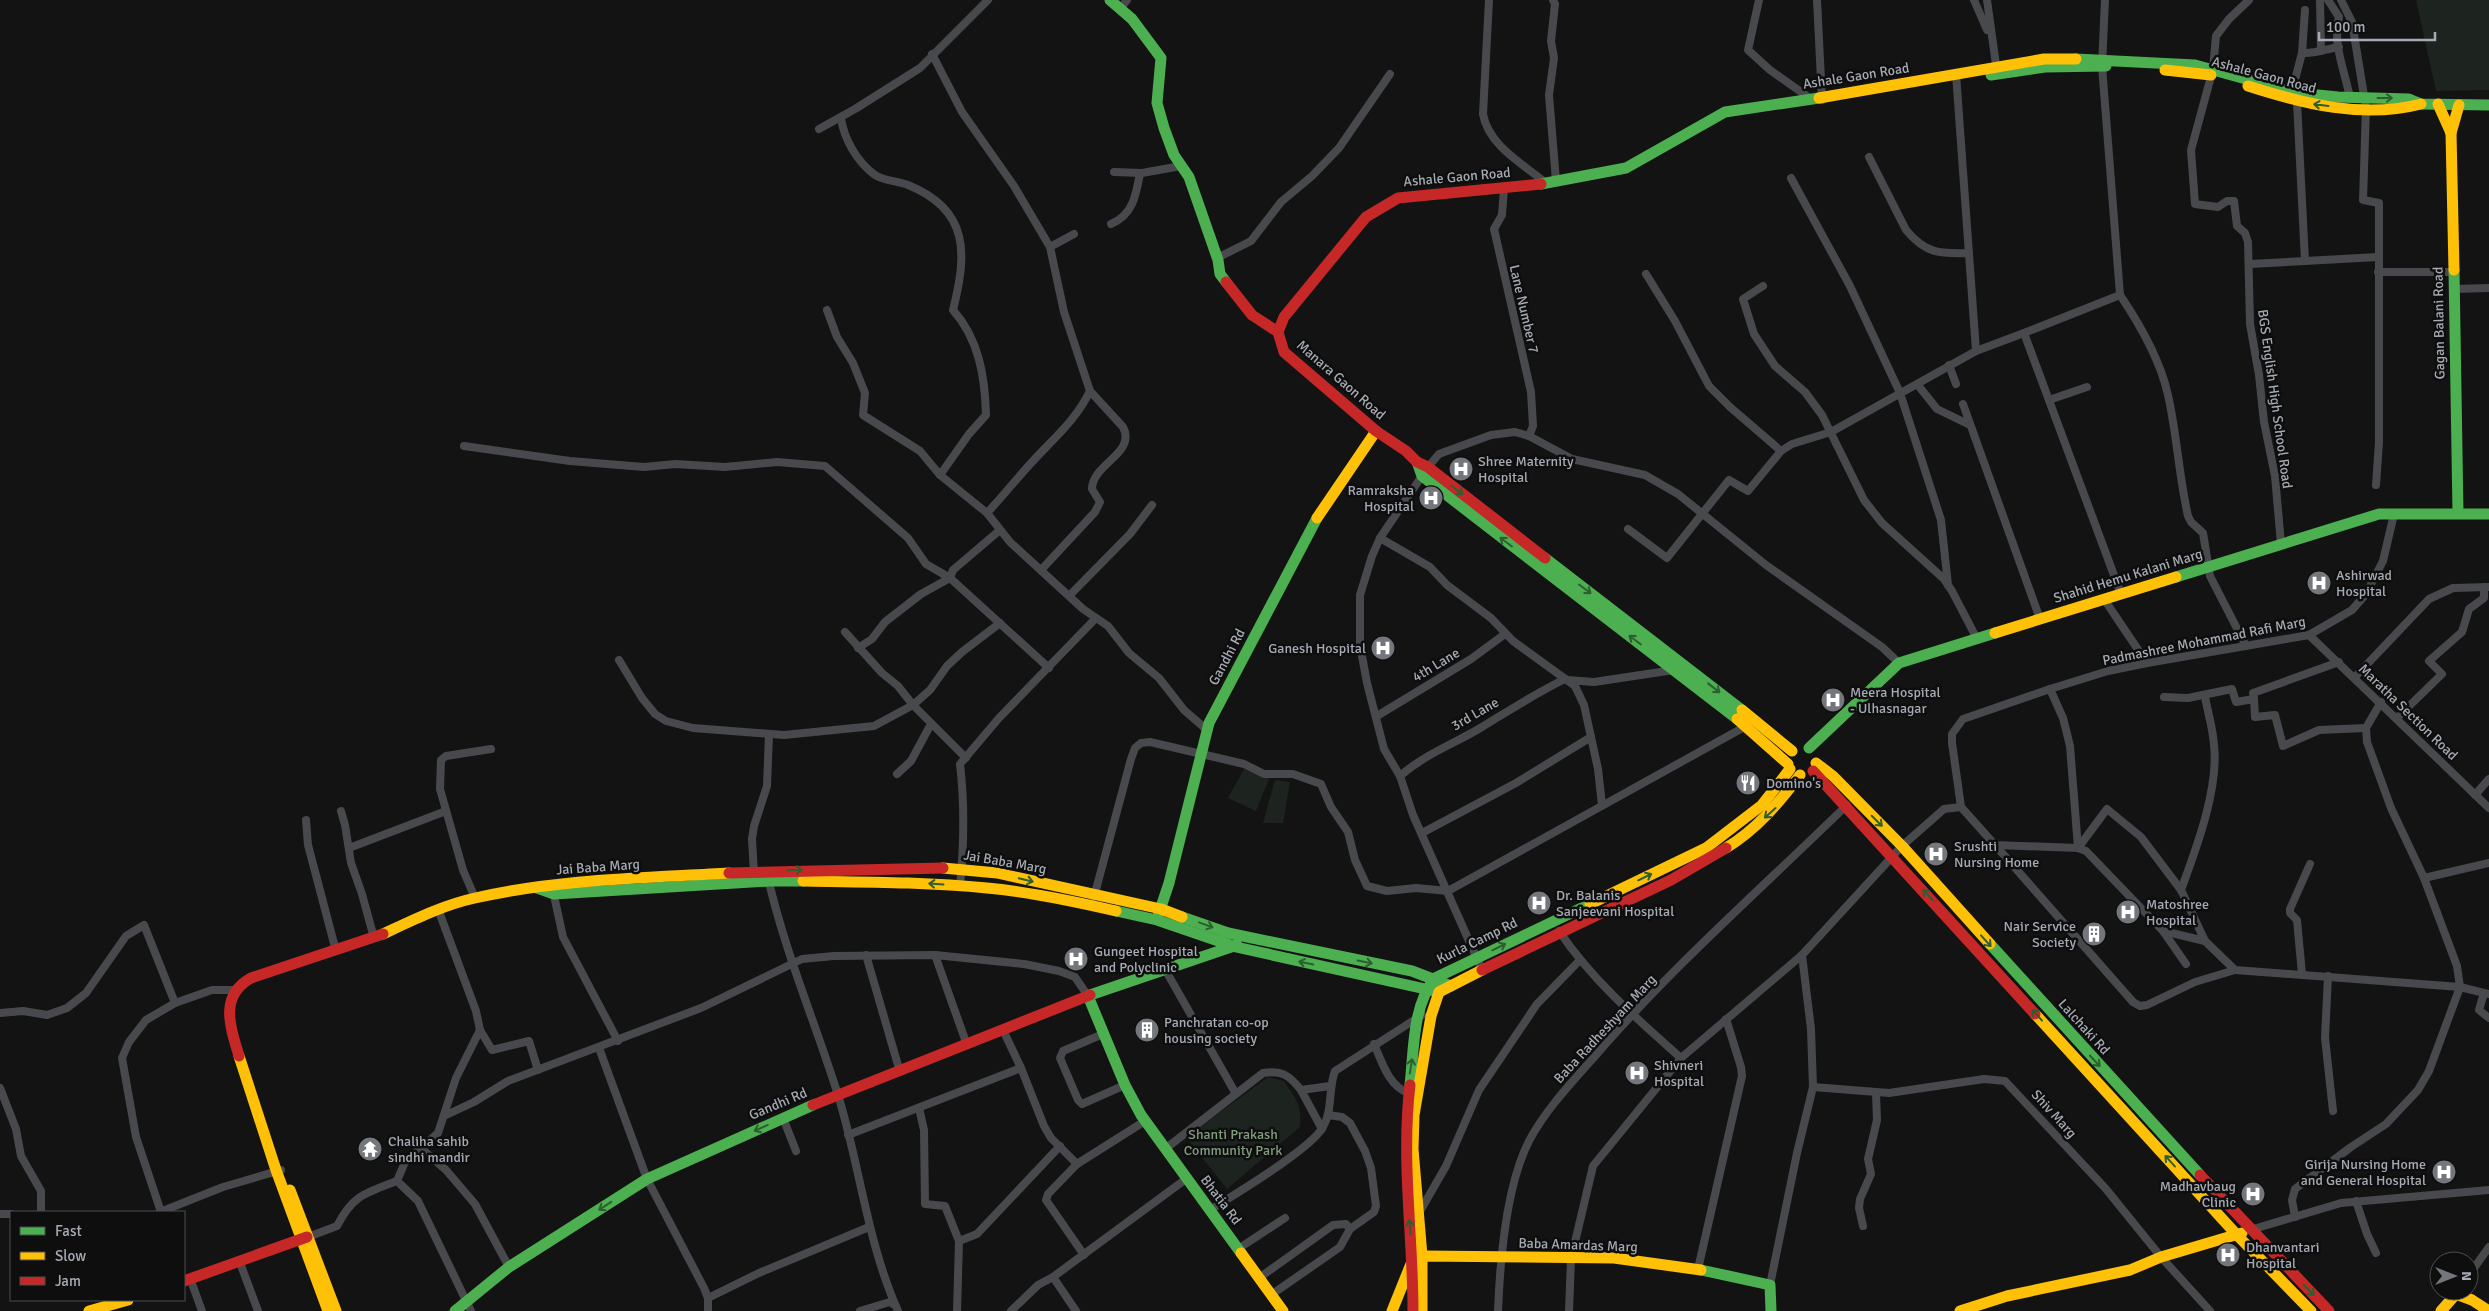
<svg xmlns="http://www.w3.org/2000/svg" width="2489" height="1311" font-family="Signika,sans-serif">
<rect width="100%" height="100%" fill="#131314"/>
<g fill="#1d231e">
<path d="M2416,0H2489V90L2436,91Z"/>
<path d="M1244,769L1269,779L1256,811L1228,798Z"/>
<path d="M1275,780L1290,782L1283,823H1263Z"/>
<path d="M1268,1077L1284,1081C1296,1100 1302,1103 1300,1127L1227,1189L1186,1137Z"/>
</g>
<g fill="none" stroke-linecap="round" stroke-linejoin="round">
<g stroke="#48494c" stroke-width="8">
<path d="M1489,0L1483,114C1488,145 1523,164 1546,183"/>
<path d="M1553,0L1555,4L1551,41L1554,58L1549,95L1556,181"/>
<path d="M1759,0L1748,50L1770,70L1811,99"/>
<path d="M1817,0L1822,100"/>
<path d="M1974,0L1987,30"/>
<path d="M1987,0L1997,72"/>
<path d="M2249,0L2229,19L2216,36L2213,69L2191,150L2195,204L2218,207L2227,201H2234L2237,226L2245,233L2248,242L2250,324L2259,375L2264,422L2275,476L2281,544"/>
<path d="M2320,0L2321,51"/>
<path d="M2328,0L2339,17C2332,44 2345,71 2350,98"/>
<path d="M2341,0L2352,22L2366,108L2363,200L2379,203V442L2376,485"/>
<path d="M1120,9L1127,0"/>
<path d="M2302,53L2305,10"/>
<path d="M932,54L962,112L1014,186L1050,247L1064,312L1090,391C1076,420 1054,438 1033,461C1017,478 1003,496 987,513"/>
<path d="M1956,74L1976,351L2024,333L2121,594"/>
<path d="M2292,91L2302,53C2316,54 2325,49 2339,47"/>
<path d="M2297,102L2305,261"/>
<path d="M841,118C844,139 857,162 875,175C884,181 898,181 908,185C970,210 967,254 953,310C979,339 985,377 986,415L969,434L940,475"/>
<path d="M819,129L855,109L920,68L988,0"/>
<path d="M1869,157L1906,230C1926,254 1940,254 1969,253"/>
<path d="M1114,172L1142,173L1181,166"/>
<path d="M1791,178L1850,286L1900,393L1941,520L1948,585"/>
<path d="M1504,189L1502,215L1494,229L1531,392L1533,426L1529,436"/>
<path d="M1111,224C1133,215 1136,195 1140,173"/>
<path d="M1050,247L1074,234"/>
<path d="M1217,258L1251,241L1281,202L1312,176L1339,148L1390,74"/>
<path d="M2250,264L2378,257"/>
<path d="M2378,272H2453"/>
<path d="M1646,274L1675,321L1709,386L1730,407L1781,451"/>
<path d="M1763,286L1743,299L1754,334L1775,366L1805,392L1822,415L1864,500L1882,523L1944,579L1952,591L1977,639"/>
<path d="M2453,289L2489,288"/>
<path d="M2120,295C2141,326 2160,359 2168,395C2177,435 2179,477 2188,516L2191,522L2203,533L2210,576L2246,646"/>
<path d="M827,310L837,337L853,363L865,393L863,415L920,451L940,475L987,513L1010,542L1083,609L1108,626L1129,653L1159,678L1184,710L1207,730"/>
<path d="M2024,333L2120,295L2102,66L2105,0"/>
<path d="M1949,365L1956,384"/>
<path d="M1917,384L1937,409L1970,425"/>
<path d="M2049,400L2087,387"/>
<path d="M1963,404L2040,619"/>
<path d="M464,446L570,461L644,467L675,464L725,467L777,462L825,466L908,538L926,564L950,578L1049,668"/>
<path d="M1628,529L1667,558L1729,480L1748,491L1781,451L1792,444L1831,432L1976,351"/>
<path d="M1380,538L1430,567L1447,585L1491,618L1513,641L1575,686L1584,705L1598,769L1602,805"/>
<path d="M1041,570L1095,512L1100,502L1092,489C1092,464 1137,453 1123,427L1090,391"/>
<path d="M1069,596L1130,534L1152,505"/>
<path d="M2104,599L2147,663"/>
<path d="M845,632L882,673L898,686L913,705L966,758"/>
<path d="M2309,635L2489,808"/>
<path d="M858,648L872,639L885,622L921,594L950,578L953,570L1000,530"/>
<path d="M619,660L642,698L655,714L666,721L693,728L784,735L874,726L913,705L930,690L947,666L962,652L1000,623"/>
<path d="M2355,677L2429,599L2453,588L2489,587"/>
<path d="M1567,680L1594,682L1674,670"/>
<path d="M2050,689L2063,718L2070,746L2078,848"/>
<path d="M2164,697L2188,698L2232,689L2236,702L2254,699L2253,693L2339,662"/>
<path d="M2254,699L2255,717L2275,715L2283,746L2319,730L2366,728"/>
<path d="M1377,716L1471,659L1505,634"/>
<path d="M2397,718L2442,674L2429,661L2462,632L2469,609L2484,598V587"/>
<path d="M897,774L911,761L931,724"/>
<path d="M1400,776C1425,754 1454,744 1482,727C1510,710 1536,693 1565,679"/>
<path d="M2475,795L2489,779"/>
<path d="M1961,807L1952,743V734L1963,719L2050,689L2108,671L2147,663L2309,635L2352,610L2366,594L2383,561L2394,514"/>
<path d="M1961,807L1995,845L2078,848L2086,851L2163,931L2205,941L2235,970L2460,987L2489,994"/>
<path d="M341,811L345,825L351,863L362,894L374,938"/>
<path d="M306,820L308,845L336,951"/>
<path d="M1422,833L1516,783L1591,737"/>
<path d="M1995,845L2133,1002L2140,1006L2147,1005L2195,982L2235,970"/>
<path d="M349,848L446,811"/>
<path d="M2078,848L2107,809L2141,837L2181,890L2205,941"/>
<path d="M754,874L752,839L754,826L767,786L769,734"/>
<path d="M768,878C785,952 815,1022 838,1095C860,1166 867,1242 898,1311"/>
<path d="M2424,878L2489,863"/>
<path d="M960,886C964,845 965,806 960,764L999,718L1096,618"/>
<path d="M2181,890C2196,849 2219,789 2214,745C2213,729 2208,713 2205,697"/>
<path d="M553,891L563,937L618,1041"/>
<path d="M1094,897L1131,759L1135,748L1141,743L1150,742L1244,764L1264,774H1293L1321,784L1331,807L1348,832L1355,860L1367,886L1387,891L1416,888L1448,891L1748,725"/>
<path d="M475,898L463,870L440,789L441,760L446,756L491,749"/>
<path d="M1559,931C1592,980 1637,1019 1681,1058"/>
<path d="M2163,931L2186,964"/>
<path d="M866,955L900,1072"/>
<path d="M935,955L967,1045"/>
<path d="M1482,970L1413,815L1400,776L1384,749L1367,683L1360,645V595L1372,556L1380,538L1428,467L1439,454L1491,435L1515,432L1529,436L1572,459L1645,475L1678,494L1766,565L1882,647L1899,663"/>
<path d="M1166,971L1236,1094"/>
<path d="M2302,974L2297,920L2290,913V909L2310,864"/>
<path d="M2328,976L2325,1038L2333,1111"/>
<path d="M2484,993L2479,1010L2489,1018"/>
<path d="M0,1013L23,1011L47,1015L67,1008L86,993L126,936L144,925L175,1003"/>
<path d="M480,1030L492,1050L529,1041L538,1070"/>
<path d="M1003,1030L1021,1068L1044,1126L1051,1138L1077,1164L1048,1194L1046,1200L1084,1255"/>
<path d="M1103,1034L1063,1051L1060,1058L1078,1100L1082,1104L1125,1085"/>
<path d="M1374,1044C1382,1062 1388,1085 1408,1093"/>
<path d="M599,1048L647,1179L704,1288L708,1298V1311"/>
<path d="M1813,1087L1889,1093L1984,1079L2005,1081L2106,1189L2161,1257L2210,1311"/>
<path d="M0,1088L16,1129L21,1156L41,1191V1212"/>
<path d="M1301,1090L1322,1129"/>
<path d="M919,1108L924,1130L925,1204L945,1206L959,1241L957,1311"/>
<path d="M444,1116L474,1102L508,1081L701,1008L802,959L834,956L935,955L1024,964L1059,971L1075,977L1088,996"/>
<path d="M783,1118L796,1151"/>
<path d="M848,1135L1021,1068"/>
<path d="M422,1149L446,1170L475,1204L509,1267"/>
<path d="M1165,1149L1263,1073C1282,1070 1289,1075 1301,1090L1330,1086"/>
<path d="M1077,1164L1145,1121"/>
<path d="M397,1181L405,1162L438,1133L456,1078L480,1030L476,1011L438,909"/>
<path d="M397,1181L418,1201L471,1311"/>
<path d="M2356,1201L2367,1234L2376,1253"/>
<path d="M1210,1210C1235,1194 1311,1149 1323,1127C1333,1110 1328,1089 1335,1071L1422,1015"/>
<path d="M160,1212L223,1187L281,1170"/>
<path d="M161,1212L136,1137L122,1058L129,1042L146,1020L175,1003L212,990H237"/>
<path d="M1419,1213L1446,1166L1479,1090L1537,1004L1580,960"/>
<path d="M0,1214H11"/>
<path d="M2295,1217L2292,1200L2295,1189L2351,1147L2386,1124L2418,1090L2429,1071L2460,987L2457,966L2424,878L2391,808L2367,742L2366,728L2381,702"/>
<path d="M1863,1226L1859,1208L1860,1199L1871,1174L1868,1159L1877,1120L1876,1093"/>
<path d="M2250,1230L2341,1203L2489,1190"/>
<path d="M308,1237L337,1226C353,1195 365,1193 397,1181"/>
<path d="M959,1241L977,1234L1060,1146"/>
<path d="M1238,1249L1285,1218"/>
<path d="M239,1260L258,1311"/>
<path d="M1698,1269L1742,1076L1741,1067L1726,1019"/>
<path d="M2469,1275L2489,1247"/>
<path d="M1053,1277L1186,1179"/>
<path d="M190,1278L202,1311"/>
<path d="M1259,1278L1333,1225L1346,1224L1350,1229"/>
<path d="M1770,1285L1797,1153L1813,1087L1811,1029L1802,955"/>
<path d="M1271,1295L1340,1247L1350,1229L1374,1212L1376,1206L1371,1168L1365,1151L1350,1123L1342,1117L1328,1115"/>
<path d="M708,1298L759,1273L869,1227"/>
<path d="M860,1311L893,1301V1304"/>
<path d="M1011,1311L1038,1285L1053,1277L1076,1311"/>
<path d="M1498,1311C1500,1261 1506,1186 1529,1141C1546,1109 1572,1082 1596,1055C1673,966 1763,887 1847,805"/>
<path d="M1569,1311L1571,1259L1593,1166L1681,1058L1802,955L1902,846L1944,809L1961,807"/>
</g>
<g stroke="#4caf50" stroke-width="11">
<path d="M1110,0L1132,19L1161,58L1157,103L1164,128L1174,155L1189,177L1218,260L1220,274L1226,282"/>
<path d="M2076,59L2195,65L2297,93L2338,97L2409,99L2421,104L2489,105"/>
<path d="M1991,75L2045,67L2106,66"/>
<path d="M1541,184L1626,168L1725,112L1819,98"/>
<path d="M2454,270L2458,513"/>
<path d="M1417,462L1422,476L1737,719"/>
<path d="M1545,558L1742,710"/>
<path d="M2176,577L2379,514H2489"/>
<path d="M1809,748L1899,663L1995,633"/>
<path d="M537,888L554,894L769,881H803"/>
<path d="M1116,911L1157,920L1236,947L1439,992"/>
<path d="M1158,916L1169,883L1209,723L1317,518"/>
<path d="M1182,917L1228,933L1412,971L1451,986"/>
<path d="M1990,944L2200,1175"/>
<path d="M1090,995L1237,945"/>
<path d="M1088,996L1125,1085L1141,1115L1241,1253"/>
<path d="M1410,1085C1414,1051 1412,1006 1435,978L1590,904"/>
<path d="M1701,1270L1770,1285L1771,1311"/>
<path d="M455,1311L509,1267L647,1179L813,1105"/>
</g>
<g stroke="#ffc107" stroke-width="11">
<path d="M2165,70L2211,75"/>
<path d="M2248,86C2304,104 2363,119 2421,104"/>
<path d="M1819,98L2044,59H2076"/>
<path d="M2438,104L2451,133"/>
<path d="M2454,270L2451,133L2459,105"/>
<path d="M1317,518L1376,431"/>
<path d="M1995,633L2176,577"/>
<path d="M1742,710L1792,751"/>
<path d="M1737,719L1788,764"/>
<path d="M1816,763L1833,776L1902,846L1990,944"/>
<path d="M1726,848C1756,830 1779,803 1800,775"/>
<path d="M943,868L997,873L1161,909L1182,917"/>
<path d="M803,881C865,882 926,882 987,888C1031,892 1073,901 1116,911"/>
<path d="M1590,904L1706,848L1762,805L1790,769"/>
<path d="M383,934C413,920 443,905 475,898C558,879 644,878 729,873"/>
<path d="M2035,1014L2236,1234L2311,1311"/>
<path d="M239,1056L276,1170L328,1311"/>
<path d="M290,1190L336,1311"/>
<path d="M1241,1253L1283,1311"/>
<path d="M89,1311L128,1300"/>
<path d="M1392,1311L1413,1259L1422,1256L1614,1258L1701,1270"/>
<path d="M1422,1311V1256L1413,1149L1414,1115L1431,1016L1439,992L1482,970"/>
<path d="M1960,1311L2007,1296L2130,1270L2161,1257L2242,1233"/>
<path d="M2441,1311L2456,1294L2472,1300L2489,1311"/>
</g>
<g stroke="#c62828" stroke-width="11">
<path d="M1226,282L1252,315L1278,332L1284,352L1376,431L1406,451L1417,462L1428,467L1545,558"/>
<path d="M1278,332L1284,317L1366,217L1398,198L1541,184"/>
<path d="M1813,771L2035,1014"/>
<path d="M729,873L943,868"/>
<path d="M1482,970L1671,880L1726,848"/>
<path d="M239,1056C230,1026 219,996 251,978L383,934"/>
<path d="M1410,1085C1401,1160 1413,1236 1413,1311"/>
<path d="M813,1105L1090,995"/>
<path d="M2200,1175L2329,1311"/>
<path d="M184,1281L307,1237"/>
</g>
</g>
<defs><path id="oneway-shaft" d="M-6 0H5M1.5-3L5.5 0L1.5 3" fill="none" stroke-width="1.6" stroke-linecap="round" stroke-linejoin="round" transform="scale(1.25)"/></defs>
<g stroke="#2d5e30">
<use href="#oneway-shaft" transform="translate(2385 98)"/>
<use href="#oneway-shaft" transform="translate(2321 105) rotate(-173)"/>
<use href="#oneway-shaft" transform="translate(1457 490) rotate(39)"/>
<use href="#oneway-shaft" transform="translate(1506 542) rotate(-143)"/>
<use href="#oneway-shaft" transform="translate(1585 589) rotate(37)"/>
<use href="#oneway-shaft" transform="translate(1635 640) rotate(-143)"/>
<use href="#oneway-shaft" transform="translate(1714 688) rotate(38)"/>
<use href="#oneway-shaft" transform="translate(1770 813) rotate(138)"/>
<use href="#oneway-shaft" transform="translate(1877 821) rotate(45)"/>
<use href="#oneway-shaft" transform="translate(795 870) rotate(-2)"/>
<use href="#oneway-shaft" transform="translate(1645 877) rotate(-26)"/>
<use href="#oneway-shaft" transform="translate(1026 880) rotate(13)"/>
<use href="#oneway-shaft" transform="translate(936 884) rotate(-176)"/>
<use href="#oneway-shaft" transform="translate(1928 895) rotate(-132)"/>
<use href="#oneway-shaft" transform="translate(1206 925) rotate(20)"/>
<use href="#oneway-shaft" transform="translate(1986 941) rotate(48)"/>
<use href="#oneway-shaft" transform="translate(1499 947) rotate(-26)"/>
<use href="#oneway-shaft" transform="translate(1365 962) rotate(11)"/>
<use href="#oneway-shaft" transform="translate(1306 963) rotate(-168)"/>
<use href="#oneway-shaft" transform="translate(2037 1015) rotate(-132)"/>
<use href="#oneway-shaft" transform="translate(2095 1061) rotate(47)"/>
<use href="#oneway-shaft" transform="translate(1411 1066) rotate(-81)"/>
<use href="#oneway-shaft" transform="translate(761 1128) rotate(156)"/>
<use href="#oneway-shaft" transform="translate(2170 1161) rotate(-132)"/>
<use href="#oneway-shaft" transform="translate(605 1206) rotate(147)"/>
<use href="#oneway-shaft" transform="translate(1410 1227) rotate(-95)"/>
<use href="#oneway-shaft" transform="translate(2309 1290) rotate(45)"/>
</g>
<defs>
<symbol id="hospital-disc" viewBox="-11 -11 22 22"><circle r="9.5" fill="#73767b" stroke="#0e0e0f"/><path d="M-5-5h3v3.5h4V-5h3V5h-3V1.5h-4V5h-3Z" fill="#fff"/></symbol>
<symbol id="restaurant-disc" viewBox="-11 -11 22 22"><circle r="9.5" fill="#73767b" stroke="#0e0e0f"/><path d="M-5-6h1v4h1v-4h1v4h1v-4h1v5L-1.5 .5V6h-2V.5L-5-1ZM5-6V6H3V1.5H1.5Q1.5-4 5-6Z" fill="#fff"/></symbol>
<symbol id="building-disc" viewBox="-11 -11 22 22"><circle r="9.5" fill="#73767b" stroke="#0e0e0f"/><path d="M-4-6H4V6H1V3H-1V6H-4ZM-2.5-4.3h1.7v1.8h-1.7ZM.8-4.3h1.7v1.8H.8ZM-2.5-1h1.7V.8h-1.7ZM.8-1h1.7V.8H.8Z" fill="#fff"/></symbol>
<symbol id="temple-disc" viewBox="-11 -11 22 22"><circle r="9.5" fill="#73767b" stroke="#0e0e0f"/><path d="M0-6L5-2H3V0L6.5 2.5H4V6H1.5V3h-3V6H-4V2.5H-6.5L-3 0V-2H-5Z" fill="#fff"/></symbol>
</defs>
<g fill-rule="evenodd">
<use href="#hospital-disc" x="1447" y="455" width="28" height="28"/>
<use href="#hospital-disc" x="1417" y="484" width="28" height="28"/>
<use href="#hospital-disc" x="2305" y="569" width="28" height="28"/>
<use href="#hospital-disc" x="1369" y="634" width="28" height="28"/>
<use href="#hospital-disc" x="1819" y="686" width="28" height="28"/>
<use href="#restaurant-disc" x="1734" y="769" width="28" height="28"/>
<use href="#hospital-disc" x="1922" y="840" width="28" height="28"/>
<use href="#hospital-disc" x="1525" y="889" width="28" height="28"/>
<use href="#hospital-disc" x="2114" y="898" width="28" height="28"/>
<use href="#building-disc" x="2080" y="920" width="28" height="28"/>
<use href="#hospital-disc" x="1062" y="945" width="28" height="28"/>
<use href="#building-disc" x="1133" y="1016" width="28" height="28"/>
<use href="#hospital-disc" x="1623" y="1059" width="28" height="28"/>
<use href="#temple-disc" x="356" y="1135" width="28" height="28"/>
<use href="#hospital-disc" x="2430" y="1158" width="28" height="28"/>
<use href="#hospital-disc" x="2239" y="1180" width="28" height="28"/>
<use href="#hospital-disc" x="2214" y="1241" width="28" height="28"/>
</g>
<g text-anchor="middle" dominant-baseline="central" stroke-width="5" stroke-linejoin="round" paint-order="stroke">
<g font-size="14" fill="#a6abb3" stroke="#0e0e0f">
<text transform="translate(2264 75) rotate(15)">Ashale Gaon Road</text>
<text transform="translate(1856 76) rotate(-9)">Ashale Gaon Road</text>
<text transform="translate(1457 177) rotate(-5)">Ashale Gaon Road</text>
<text transform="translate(1524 309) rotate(77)">Lane Number 7</text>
<text transform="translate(2439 323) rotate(-91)">Gagan Balani Road</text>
<text transform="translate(1341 380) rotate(41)">Manara Gaon Road</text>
<text transform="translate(2275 399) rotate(82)">BGS English High School Road</text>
<text transform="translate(2128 576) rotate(-17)">Shahid Hemu Kalani Marg</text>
<text transform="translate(2204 641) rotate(-11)">Padmashree Mohammad Rafi Marg</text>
<text transform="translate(1227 657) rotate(-62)">Gandhi Rd</text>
<text transform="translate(1436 665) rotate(-31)">4th Lane</text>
<text transform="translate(2408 712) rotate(44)">Maratha Section Road</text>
<text transform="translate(1475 714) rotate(-30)">3rd Lane</text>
<text transform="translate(1005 862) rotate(10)">Jai Baba Marg</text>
<text transform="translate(598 867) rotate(-4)">Jai Baba Marg</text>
<text transform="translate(1477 941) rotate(-26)">Kurla Camp Rd</text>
<text transform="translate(2084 1027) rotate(48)">Lalchaki Rd</text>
<text transform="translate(1605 1029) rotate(-47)">Baba Radheshyam Marg</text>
<text transform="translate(778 1104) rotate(-23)">Gandhi Rd</text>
<text transform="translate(2054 1114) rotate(48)">Shiv Marg</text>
<text transform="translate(1221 1200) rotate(53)">Bhatia Rd</text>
<text transform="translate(1578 1245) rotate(2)">Baba Amardas Marg</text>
</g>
<g font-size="14" fill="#a6abb3" stroke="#0e0e0f" text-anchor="start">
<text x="1478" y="461">Shree Maternity<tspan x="1478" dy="16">Hospital</tspan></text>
<text x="1414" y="490" text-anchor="end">Ramraksha<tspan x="1414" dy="16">Hospital</tspan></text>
<text x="2336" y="575">Ashirwad<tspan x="2336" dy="16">Hospital</tspan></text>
<text x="1366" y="648" text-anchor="end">Ganesh Hospital</text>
<text x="1850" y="692">Meera Hospital<tspan x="1850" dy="16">- Ulhasnagar</tspan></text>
<text x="1766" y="783">Domino's</text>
<text x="1954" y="846">Srushti<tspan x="1954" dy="16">Nursing Home</tspan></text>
<text x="1556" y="895">Dr. Balanis<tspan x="1556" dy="16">Sanjeevani Hospital</tspan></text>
<text x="2146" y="904">Matoshree<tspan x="2146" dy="16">Hospital</tspan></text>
<text x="2076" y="926" text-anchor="end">Nair Service<tspan x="2076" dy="16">Society</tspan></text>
<text x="1094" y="951">Gungeet Hospital<tspan x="1094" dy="16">and Polyclinic</tspan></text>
<text x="1164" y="1022">Panchratan co-op<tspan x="1164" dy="16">housing society</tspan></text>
<text x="1654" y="1065">Shivneri<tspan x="1654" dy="16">Hospital</tspan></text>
<text x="388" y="1141">Chaliha sahib<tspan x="388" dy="16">sindhi mandir</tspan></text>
<text x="2426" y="1164" text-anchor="end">Girija Nursing Home<tspan x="2426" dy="16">and General Hospital</tspan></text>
<text x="2236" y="1186" text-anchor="end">Madhavbaug<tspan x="2236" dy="16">Clinic</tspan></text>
<text x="2246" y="1247">Dhanvantari<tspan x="2246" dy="16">Hospital</tspan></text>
</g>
<g font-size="14" fill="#819c7f" stroke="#0e0e0f">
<text x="1233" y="1134">Shanti Prakash<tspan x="1233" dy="16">Community Park</tspan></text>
</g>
</g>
<rect x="10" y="1211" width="175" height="90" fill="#0e0e0f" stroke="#4b4d51"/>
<rect x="20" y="1227" width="25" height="8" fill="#4caf50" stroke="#4b4d51"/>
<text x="55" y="1236" font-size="15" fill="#a6abb3">Fast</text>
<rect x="20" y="1252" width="25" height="8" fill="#ffc107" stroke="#4b4d51"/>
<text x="55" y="1261" font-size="15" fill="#a6abb3">Slow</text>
<rect x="20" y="1277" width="25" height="8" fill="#c62828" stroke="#4b4d51"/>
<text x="55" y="1286" font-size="15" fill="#a6abb3">Jam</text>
<g transform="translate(2454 1276) rotate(90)"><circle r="24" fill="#0e0e0f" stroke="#4b4d51"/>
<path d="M0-4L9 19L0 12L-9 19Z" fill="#73767b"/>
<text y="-8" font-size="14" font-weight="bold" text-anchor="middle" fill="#a6abb3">N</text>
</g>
<path d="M2319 32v8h116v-8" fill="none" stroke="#a6abb3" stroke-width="2.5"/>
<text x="2326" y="32" font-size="15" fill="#a6abb3" stroke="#0e0e0f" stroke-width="4" paint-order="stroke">100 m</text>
</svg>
